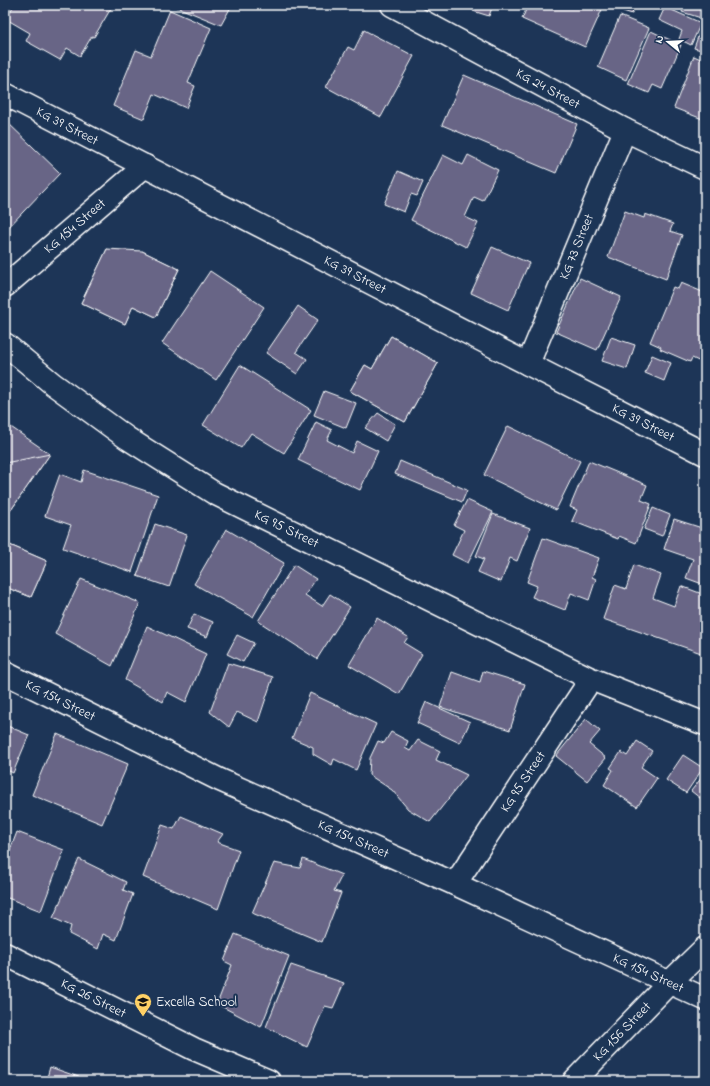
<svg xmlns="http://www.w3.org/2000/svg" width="710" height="1086" font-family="'Indie Flower',sans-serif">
<rect width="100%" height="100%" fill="#1d3557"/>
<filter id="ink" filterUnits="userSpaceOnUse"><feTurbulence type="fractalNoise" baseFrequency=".025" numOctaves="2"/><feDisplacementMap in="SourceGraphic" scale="8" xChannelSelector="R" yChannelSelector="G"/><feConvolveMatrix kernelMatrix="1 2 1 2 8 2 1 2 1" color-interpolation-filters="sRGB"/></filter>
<g filter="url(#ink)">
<g fill="#676586" stroke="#fff">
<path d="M14,5H113L94,37L92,36L80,56L67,48L60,60L26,41L30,33L6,19Z"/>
<path d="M172,5H232L221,25Z"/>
<path d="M475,5H493L489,16L473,11Z"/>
<path d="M496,5H508L507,9Z"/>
<path d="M528,5H604L585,47L522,19Z"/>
<path d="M618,5H635L632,14L617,9Z"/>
<path d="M684,5H705L701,18L682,12Z"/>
<path d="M665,7L701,23L691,45L679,39L682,31L659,20Z"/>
<path d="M170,10L211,28L188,83L195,86L186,108L154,94L144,119L113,106L136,50L151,56Z"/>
<path d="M620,16L649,28L626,80L598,67Z"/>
<path d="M701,28L705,29V51L694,48Z"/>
<path d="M364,30L414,56L381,117L326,87L348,47L354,50Z"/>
<path d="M651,31L681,45L662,89L653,85L649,93L628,84Z"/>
<path d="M694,56L705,61V120L674,108Z"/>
<path d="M464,75L577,124L556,173L442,125Z"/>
<path d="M5,120L60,173L5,231Z"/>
<path d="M443,155L463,165L468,155L498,170L483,201L474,197L465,217L478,223L466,247L411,220Z"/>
<path d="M398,171L423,182L417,196L411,194L404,212L384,204Z"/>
<path d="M625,211L644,218L645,214L673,224L670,231L682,235L666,279L608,257Z"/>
<path d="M492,247L529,263L508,310L471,293Z"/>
<path d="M107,249L136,263L142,251L179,269L156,317L133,306L125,324L81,303Z"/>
<path d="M107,249L142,251L179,269L156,317L133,306L125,324L81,303Z"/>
<path d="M210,271L264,307L216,380L162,343Z"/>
<path d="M580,278L621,297L597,350L556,332Z"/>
<path d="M681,283L705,293V364L692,358L690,362L660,349L661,347L650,342L673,287L678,289Z"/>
<path d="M298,306L318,320L296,352L307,359L297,374L266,353Z"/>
<path d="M391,336L438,363L405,422L350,391L365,365L372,369Z"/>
<path d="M391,336L438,363L405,422L350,391L365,365L372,369Z"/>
<path d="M611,337L635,345L627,369L602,361Z"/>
<path d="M652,355L671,363L664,381L645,373Z"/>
<path d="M240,365L311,410L284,453L251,433L241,448L203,425Z"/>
<path d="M324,391L356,403L346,428L314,415Z"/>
<path d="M378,413L395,424L386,441L365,428Z"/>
<path d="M316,422L332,430L327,440L352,453L357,441L378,451L360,490L298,460Z"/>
<path d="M5,423L50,454L11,510L5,506Z"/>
<path d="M508,426L580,461L556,510L484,475Z"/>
<path d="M50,454L11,510L5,506V463Z"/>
<path d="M400,461L467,490L462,502L395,474Z"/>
<path d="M589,461L647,485L641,500L651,504L636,543L619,536L618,539L572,521L577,510L570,507Z"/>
<path d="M84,470L158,495L132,572L63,548L71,525L45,516L60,474L81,482Z"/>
<path d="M467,500L493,512L468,563L452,555L464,530L454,525Z"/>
<path d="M653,508L670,515L662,536L644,529Z"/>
<path d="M493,514L530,528L517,561L510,558L501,582L478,572L484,559L476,556Z"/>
<path d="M674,519L705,529V585L686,578L693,559L664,549Z"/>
<path d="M155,524L187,535L169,587L137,576Z"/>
<path d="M226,529L284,563L253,617L194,584Z"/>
<path d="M543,538L599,558L592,577L596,579L589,600L571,593L565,610L532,597L537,586L527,582Z"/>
<path d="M5,543L47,561L31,597L5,587Z"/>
<path d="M5,543L47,561L31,597L5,587Z"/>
<path d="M294,565L316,579L305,595L322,606L330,594L350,607L317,659L258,621Z"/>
<path d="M634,565L661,575L653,598L674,606L681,586L705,595V620L704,622L705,623V652L704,654L603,619L615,585L626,589Z"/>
<path d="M81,579L140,603L112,666L55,634Z"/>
<path d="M194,614L213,622L207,637L187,629Z"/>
<path d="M377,618L408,637L404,643L422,654L399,694L349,665Z"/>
<path d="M147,626L206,654L186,702L167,692L163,702L125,680Z"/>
<path d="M237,635L254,643L243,662L227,654Z"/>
<path d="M228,663L273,677L258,722L237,712L229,727L210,712Z"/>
<path d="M483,671L525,684L510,730L440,707L452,672L480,682Z"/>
<path d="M310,693L376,724L356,770L334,759L332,765L313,754V747L292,738Z"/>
<path d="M426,702L470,722L460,743L417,723Z"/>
<path d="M586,719L600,731L589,744L606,758L587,781L556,756Z"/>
<path d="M5,725L29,735L13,773L5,769Z"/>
<path d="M391,732L408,741L405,748L410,751L418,740L440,751L436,760L467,775L430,822L408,809L392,790L369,775L370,758L378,741L384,743Z"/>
<path d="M57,734L128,764L102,824L32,795Z"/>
<path d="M637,741L652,751L641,767L657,778L637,807L604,785L613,770L610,768L621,752L627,756Z"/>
<path d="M683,755L703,768L686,793L666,780Z"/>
<path d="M703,776L705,778V802L691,791Z"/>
<path d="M181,816L223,834L217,842L239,850L218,909L143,877L162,825L174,829Z"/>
<path d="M17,832L64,850L41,911L5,897V863Z"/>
<path d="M79,859L126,882L123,890L133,894L116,940L103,934L98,949L69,934L71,926L53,918Z"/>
<path d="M303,859L342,875L334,891L341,893L322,942L252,913L274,863L300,868Z"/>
<path d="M235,934L289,956L261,1027L217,1004L232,965L224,961Z"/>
<path d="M291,965L344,983L333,1008L325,1006L307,1047L266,1027Z"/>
<path d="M50,1067L90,1081H46Z"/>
</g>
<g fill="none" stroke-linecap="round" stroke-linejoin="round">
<defs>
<g id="street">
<path id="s1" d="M392,5L625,130L705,168"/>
<path id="s2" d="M5,286L145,166"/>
<path id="s3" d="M5,344L53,384L127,438L214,493L591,679L705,724"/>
<path id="s4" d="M528,364L625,130"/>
<path id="s5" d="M5,673L220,780L455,884L705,999"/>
<path id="s6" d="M455,884L591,679"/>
<path id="s7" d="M5,954L194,1049L269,1081"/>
<path id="s8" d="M574,1081L670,982L705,948"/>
</g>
<g id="secondary">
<path id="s9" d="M5,94L528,364L705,454"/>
</g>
</defs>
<use href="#street" stroke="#fff" stroke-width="25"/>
<use href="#secondary" stroke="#fff" stroke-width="25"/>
<use href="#street" stroke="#1d3557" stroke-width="22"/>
<use href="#secondary" stroke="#1d3557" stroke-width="22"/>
</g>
</g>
<defs>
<symbol id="school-pin" viewBox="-11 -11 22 30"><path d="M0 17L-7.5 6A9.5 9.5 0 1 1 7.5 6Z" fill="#ffd166" stroke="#1d3557"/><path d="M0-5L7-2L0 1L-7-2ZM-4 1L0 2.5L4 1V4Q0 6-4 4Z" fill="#111"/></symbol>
</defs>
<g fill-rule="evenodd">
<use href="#school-pin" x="133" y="992" width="20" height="27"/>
</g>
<g text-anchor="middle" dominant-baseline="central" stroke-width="4" stroke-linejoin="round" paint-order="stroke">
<g font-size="14" fill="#fff" stroke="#1d3557">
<text stroke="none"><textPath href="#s1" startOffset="177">KG 24 Street</textPath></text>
<text stroke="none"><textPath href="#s9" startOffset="70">KG 39 Street</textPath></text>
<text stroke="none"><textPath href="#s2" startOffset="92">KG 154 Street</textPath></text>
<text stroke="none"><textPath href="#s4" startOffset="127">KG 73 Street</textPath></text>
<text stroke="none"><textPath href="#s9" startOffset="394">KG 39 Street</textPath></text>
<text stroke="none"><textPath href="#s9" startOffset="718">KG 39 Street</textPath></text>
<text stroke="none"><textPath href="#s3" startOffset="338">KG 95 Street</textPath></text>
<text stroke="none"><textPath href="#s5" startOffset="62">KG 154 Street</textPath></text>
<text stroke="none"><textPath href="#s6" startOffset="123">KG 95 Street</textPath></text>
<text stroke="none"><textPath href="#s5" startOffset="386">KG 154 Street</textPath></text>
<text stroke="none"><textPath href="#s5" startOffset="710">KG 154 Street</textPath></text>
<text stroke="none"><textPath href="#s7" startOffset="99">KG 26 Street</textPath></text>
<text stroke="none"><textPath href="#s8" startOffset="69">KG 156 Street</textPath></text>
</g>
<g font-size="14" fill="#fff" stroke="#1d3557" text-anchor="start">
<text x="156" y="1002">Excella School</text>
</g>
</g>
<rect width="710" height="1086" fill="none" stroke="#1d3557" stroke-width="20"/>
<rect x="10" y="10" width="690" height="1066" fill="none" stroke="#fff" stroke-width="1.5" filter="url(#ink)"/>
<g transform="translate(668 42) rotate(288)" stroke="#1d3557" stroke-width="3" paint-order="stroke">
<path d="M0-3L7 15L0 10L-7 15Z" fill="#ffffff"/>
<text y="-6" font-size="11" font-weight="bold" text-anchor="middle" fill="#ffffff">N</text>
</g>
</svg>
